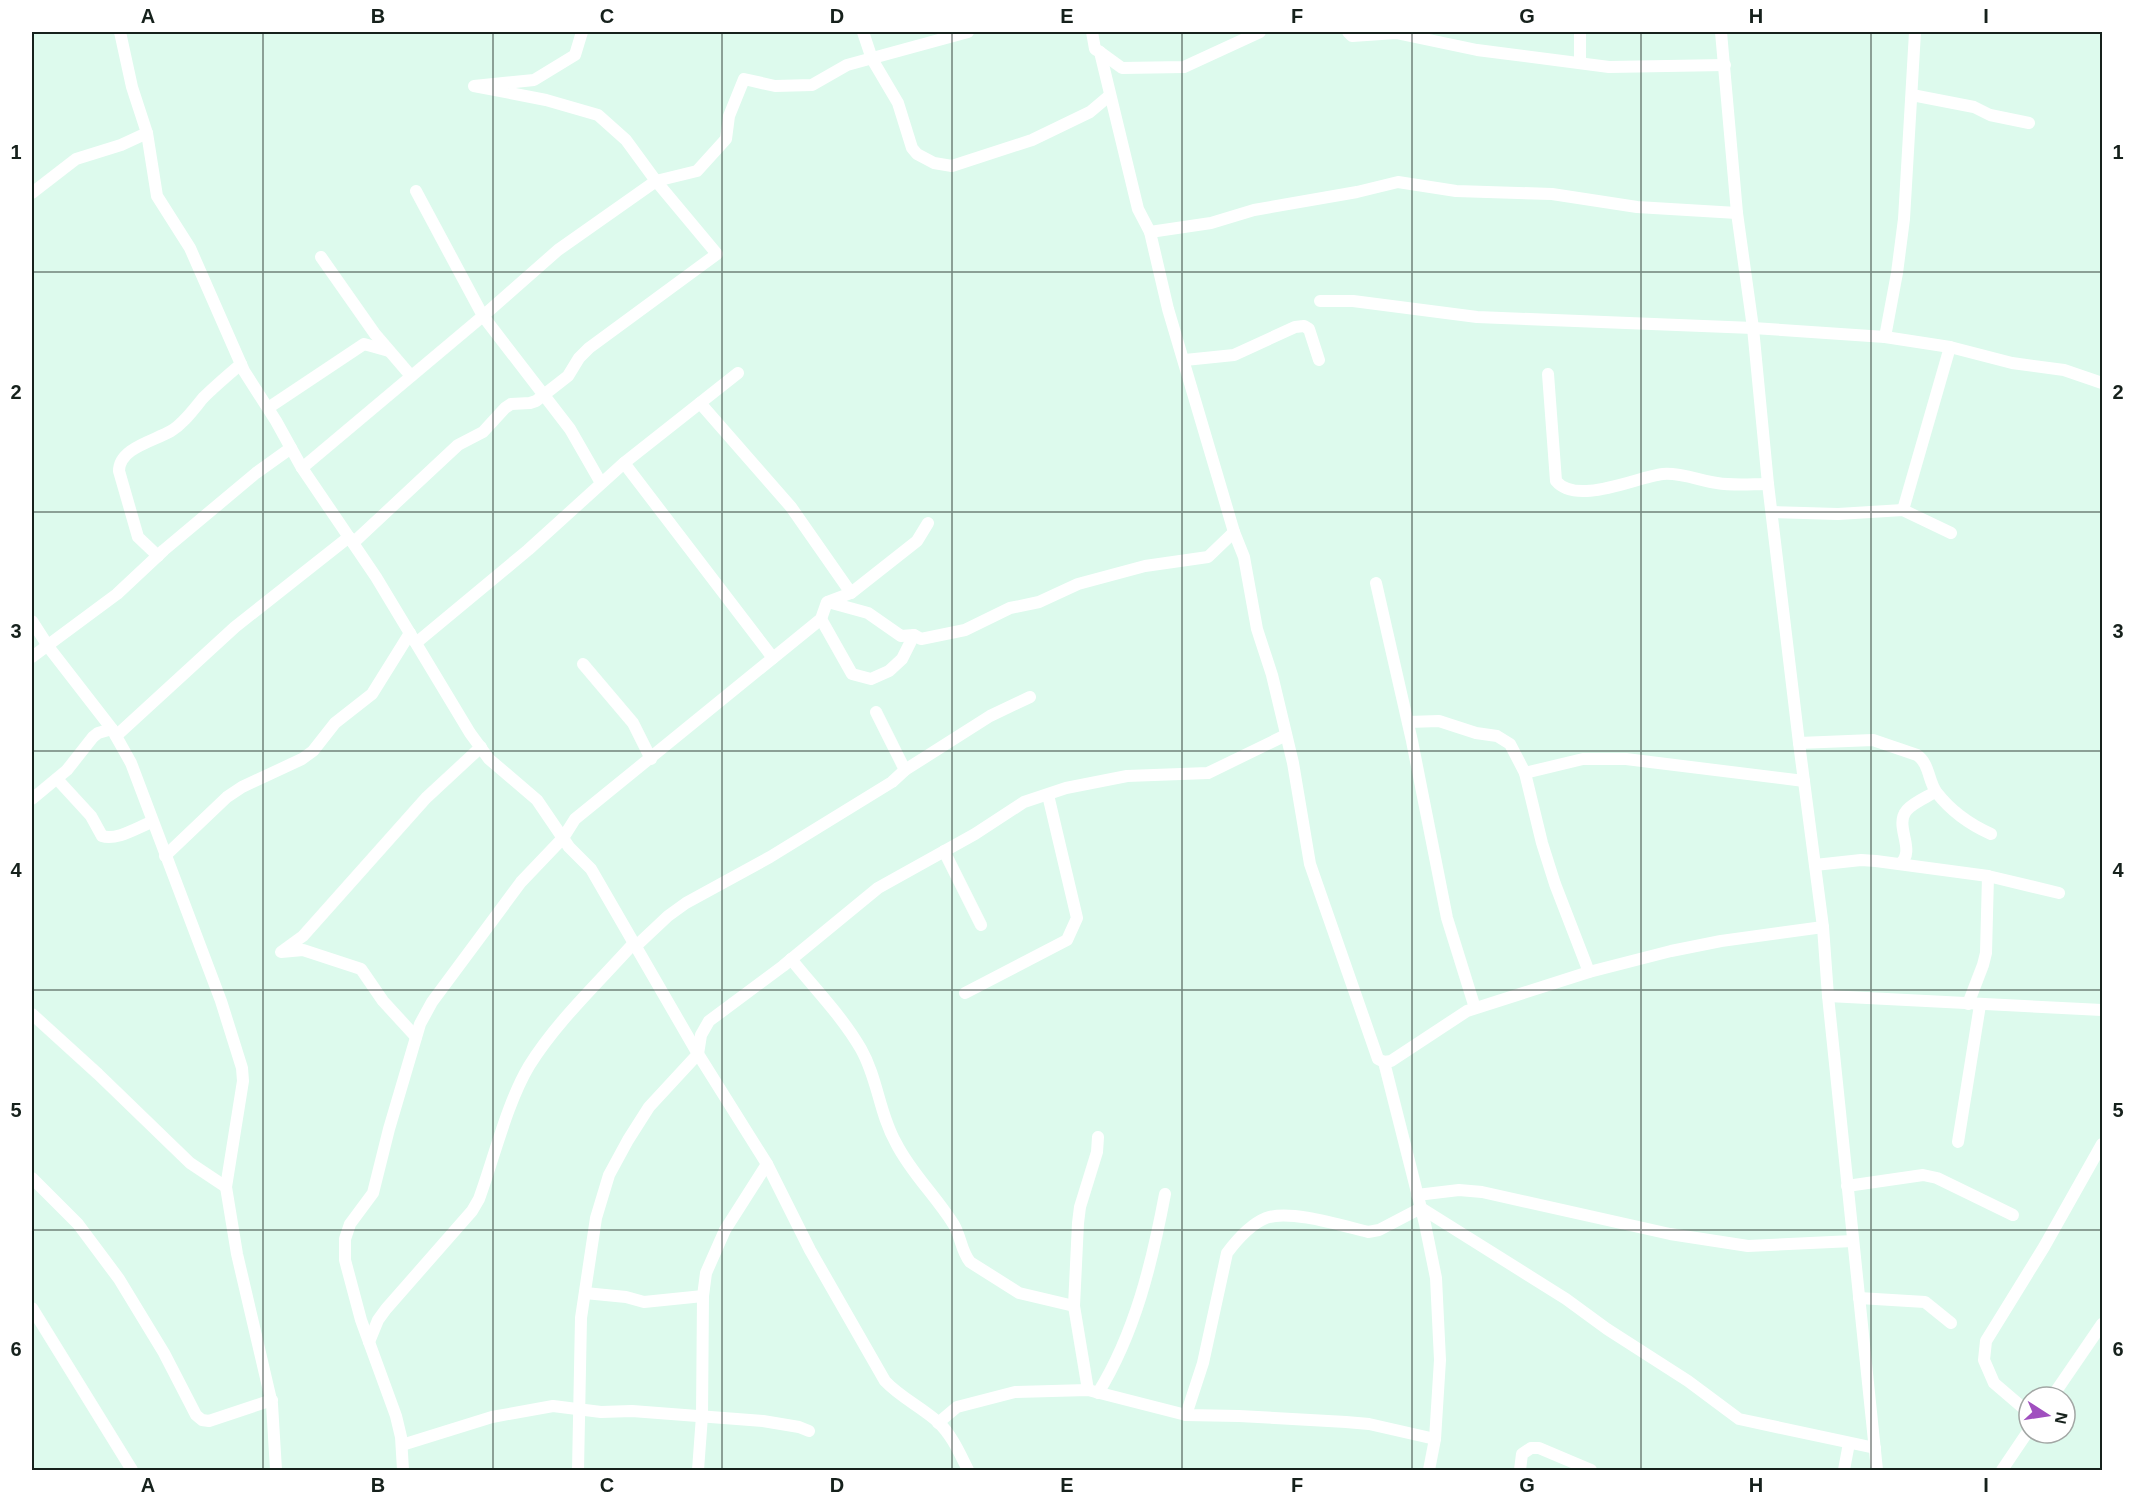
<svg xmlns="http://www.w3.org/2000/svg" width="2134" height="1502" font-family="Arial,sans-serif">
<rect width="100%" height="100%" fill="#ddfaed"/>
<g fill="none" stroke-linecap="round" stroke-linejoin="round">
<g stroke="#fff" stroke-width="12">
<path d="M120,32L132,87L147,133L157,196L190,248L244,371L276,421L302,468L376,577L470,733L489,759L537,800L569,847L591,869L698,1054L767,1164L810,1250L885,1381C900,1397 921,1407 938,1422C952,1435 960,1454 968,1470"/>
<path d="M582,32L575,55L534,80L474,86L546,100L598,115L626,140L656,181L697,171L726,139L729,116L744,79L775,86L812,85L847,65L968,32"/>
<path d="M863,32L872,59L898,103L912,148L917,154L934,163L952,166L1032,140L1090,112L1109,96"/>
<path d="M1092,32L1095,49L1100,52L1138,209L1150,232L1168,309L1234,532L1244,557L1257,629L1272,675L1293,763L1310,864L1378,1059L1384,1062L1391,1061L1467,1011L1589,972L1671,951L1721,941L1823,927"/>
<path d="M1348,32L1352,36L1396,33L1477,50L1609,67L1725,65"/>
<path d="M1580,32V63"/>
<path d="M1721,32L1737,213L1753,328L1768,484L1799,743L1823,927L1828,996L1877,1470"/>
<path d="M1100,52L1122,68L1184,67L1260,32"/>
<path d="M1912,95L1974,107L1990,115L2029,123"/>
<path d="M32,193L76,159L121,145L147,133"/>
<path d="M1150,232L1211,223L1254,210L1357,192L1398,182L1456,191L1552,194L1637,207L1737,213"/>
<path d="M321,257L375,334L411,376"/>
<path d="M1320,301H1353L1477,317L1753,328L1885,337L1950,347L2012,363L2064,370L2102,383"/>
<path d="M1885,337L1897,273L1904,219L1915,32"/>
<path d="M1185,360L1234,355L1295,327L1304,326L1309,329L1319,360"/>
<path d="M1548,374L1556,481C1577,506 1636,477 1663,474C1678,472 1702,481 1717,483C1734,486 1752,484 1768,484"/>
<path d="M700,403L791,507L851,593"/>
<path d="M268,408L364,344L389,351"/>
<path d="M624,463L773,658"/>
<path d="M302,468L483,316L416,191"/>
<path d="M1903,510L1950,347"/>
<path d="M1772,512L1838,514L1903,510L1951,533"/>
<path d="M353,543L458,445L483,432L505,408L511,404L530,403L536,401L568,376L579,358L589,348L717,254L656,181L558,250L483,316L570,429L601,483"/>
<path d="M158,556L138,537L119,471C119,448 154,441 171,431C184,423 193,410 203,398C215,386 228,375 241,364"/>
<path d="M1376,583L1412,741L1447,918L1475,1008"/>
<path d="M828,602L868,613L901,636L914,635L921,639L965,630L1010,608L1039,602L1078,584L1145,566L1208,557L1234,532"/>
<path d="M821,619L852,674L871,679L889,671L902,659L914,635"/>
<path d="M32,621L50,649L112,729L131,763L221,1001L242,1068L243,1081L226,1187L237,1254L272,1404L276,1470"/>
<path d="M416,643L528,550L624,463L738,373"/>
<path d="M32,657L117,594L164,550L256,473L291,448"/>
<path d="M583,664L633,723L651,759"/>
<path d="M876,712L905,770"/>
<path d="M1408,722L1439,721L1476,733L1497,736L1510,744L1525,773L1542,843L1555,884L1589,972"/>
<path d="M116,736L235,627L349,537"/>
<path d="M1799,743L1873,740L1917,755C1930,764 1928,782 1937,793C1951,811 1971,825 1991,834"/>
<path d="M1525,773L1583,759H1626L1804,781"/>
<path d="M57,779L91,816L102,836C117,841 138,827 152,822"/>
<path d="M32,799L67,770L93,737L98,733L112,729"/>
<path d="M944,851L981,925"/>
<path d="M165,856L227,797L242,787L302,759L313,751L335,723L372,694L410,633"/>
<path d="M1900,864C1917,850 1893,826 1907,810C1914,802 1927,797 1935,792"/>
<path d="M1815,865L1861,860L1876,861L1988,876L2059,893"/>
<path d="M635,947L668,916L686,903L770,857L892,782L905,770L990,716L1030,697"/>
<path d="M791,959C814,988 842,1016 861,1049C878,1079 879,1113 896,1143C911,1173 936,1196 954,1225C961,1237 961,1251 970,1262L1019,1293L1074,1306"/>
<path d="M965,993L1067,940L1077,918L1048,795"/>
<path d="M1828,996L2102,1010"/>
<path d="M1968,1004L1983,965L1986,953L1988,876"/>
<path d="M32,1014L98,1074L190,1163L226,1187"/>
<path d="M416,1037L383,1001L361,969L303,950L281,952L303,936L426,798L481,747"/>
<path d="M1384,1062L1425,1224L1436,1278L1440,1360L1435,1439L1429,1470"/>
<path d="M1958,1142L1980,1005"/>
<path d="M32,1178L78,1224L119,1279L164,1353L196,1415L202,1420L209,1421L272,1400"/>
<path d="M1847,1186L1923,1175L1937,1178L2013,1215"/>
<path d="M1417,1195L1459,1190L1482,1192L1670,1234L1748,1246L1853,1241"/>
<path d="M585,1293L626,1297L644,1302L703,1296"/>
<path d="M1859,1298L1925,1302L1951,1323"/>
<path d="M32,1308L132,1470"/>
<path d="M369,1342L378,1320L386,1309L472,1211L479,1199C494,1158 507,1103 529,1066C557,1021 598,983 633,944"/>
<path d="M1088,1390L1074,1306L1078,1223L1080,1207L1097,1152L1098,1137"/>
<path d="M1098,1393C1135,1333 1152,1263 1165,1194"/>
<path d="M2052,1397L2102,1324"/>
<path d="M2029,1413L1994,1383L1984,1360L1986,1341L2044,1247L2102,1144"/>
<path d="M1186,1415L1203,1363L1227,1253C1236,1241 1251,1224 1266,1218C1290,1209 1343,1226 1368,1232L1379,1230L1421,1208L1566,1299L1607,1329L1688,1381L1739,1419L1875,1448"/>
<path d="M938,1423L957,1407L1015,1392L1088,1390L1186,1415L1239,1416L1346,1422L1369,1424L1435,1439"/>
<path d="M402,1445L492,1417L553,1406L601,1412L632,1411L763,1421L799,1427L809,1431"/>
<path d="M403,1470L401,1437L396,1416L361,1320L345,1260V1239L350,1224L373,1193L389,1129L420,1024L432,1002L521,882L563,838L575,819L821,619L827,602L851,593L917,541L928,523"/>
<path d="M578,1470L581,1318L596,1218L609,1175L628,1140L649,1107L698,1054L701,1035L709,1021L783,966L878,888L975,834L1024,802L1066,788L1127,776L1208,773L1286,735"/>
<path d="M698,1470L702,1416L703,1296L706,1273L725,1230L767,1164"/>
<path d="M1520,1470L1522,1454L1531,1448H1539L1591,1470"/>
<path d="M1844,1470L1849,1443"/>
<path d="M2002,1470L2029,1430"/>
</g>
</g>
<path fill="none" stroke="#16211c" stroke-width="1.5" stroke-opacity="0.55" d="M263,32V1470M493,32V1470M722,32V1470M952,32V1470M1182,32V1470M1412,32V1470M1641,32V1470M1871,32V1470M32,272H2102M32,512H2102M32,751H2102M32,990H2102M32,1230H2102"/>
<rect width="2134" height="1502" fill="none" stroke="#ffffff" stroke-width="66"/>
<g transform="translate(2047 1415) rotate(102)"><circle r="28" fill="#ffffff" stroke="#a2a6a4" stroke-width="1.5"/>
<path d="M0-4.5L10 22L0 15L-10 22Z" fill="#a04fbf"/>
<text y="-9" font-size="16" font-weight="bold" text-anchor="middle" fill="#16211c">N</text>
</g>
<rect x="33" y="33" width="2068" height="1436" fill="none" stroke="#16211c" stroke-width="2"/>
<g font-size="20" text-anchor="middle" font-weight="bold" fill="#16211c">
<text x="148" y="23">A</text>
<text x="378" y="23">B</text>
<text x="607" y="23">C</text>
<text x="837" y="23">D</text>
<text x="1067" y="23">E</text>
<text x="1297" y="23">F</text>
<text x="1527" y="23">G</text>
<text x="1756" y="23">H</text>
<text x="1986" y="23">I</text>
<text x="16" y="159">1</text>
<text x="2118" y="159">1</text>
<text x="16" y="399">2</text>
<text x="2118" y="399">2</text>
<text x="16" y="638">3</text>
<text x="2118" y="638">3</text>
<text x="16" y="877">4</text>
<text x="2118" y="877">4</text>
<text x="16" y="1117">5</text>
<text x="2118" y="1117">5</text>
<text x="16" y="1356">6</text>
<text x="2118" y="1356">6</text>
<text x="148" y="1492">A</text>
<text x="378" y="1492">B</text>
<text x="607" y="1492">C</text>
<text x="837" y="1492">D</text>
<text x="1067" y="1492">E</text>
<text x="1297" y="1492">F</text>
<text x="1527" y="1492">G</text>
<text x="1756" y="1492">H</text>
<text x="1986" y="1492">I</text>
</g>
</svg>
